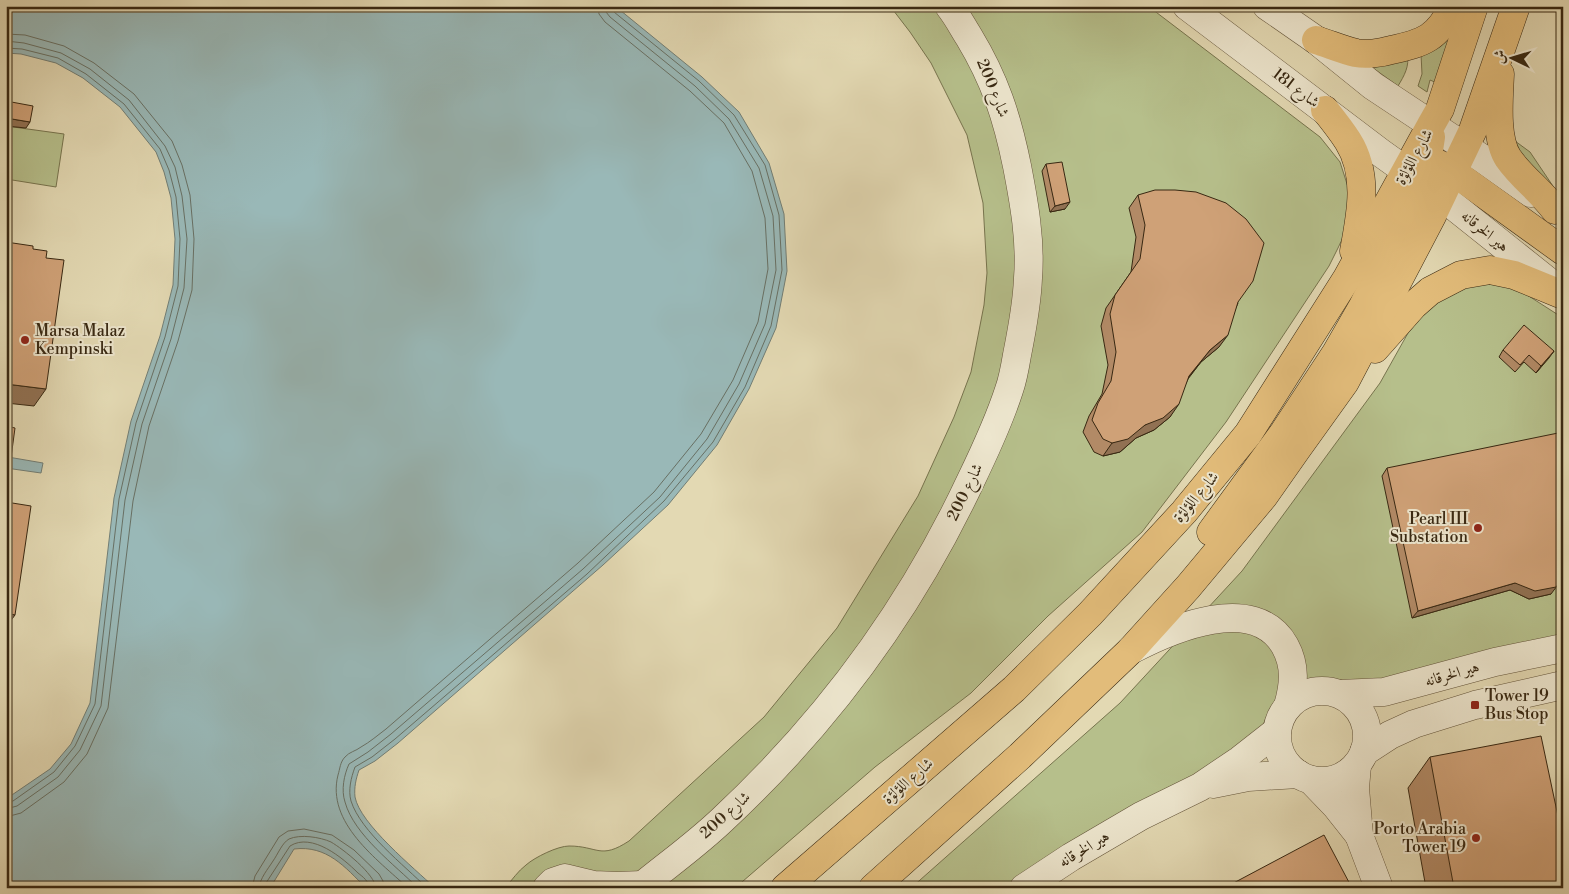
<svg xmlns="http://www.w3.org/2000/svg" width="1569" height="894" font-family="'Libre Bodoni',Amiri,serif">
<rect width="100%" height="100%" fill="#e3d9b3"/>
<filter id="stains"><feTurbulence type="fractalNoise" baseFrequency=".004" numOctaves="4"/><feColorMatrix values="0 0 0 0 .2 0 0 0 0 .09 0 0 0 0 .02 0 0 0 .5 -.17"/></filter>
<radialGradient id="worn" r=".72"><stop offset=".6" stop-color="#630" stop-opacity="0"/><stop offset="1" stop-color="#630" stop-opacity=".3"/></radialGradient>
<g fill="#b6bf8b" stroke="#77744e">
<path d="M890,6H1148L1320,137L1340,162L1348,187L1350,203L1345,233L1338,248L1329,266L1226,422L1142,532L1048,616L971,693L875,767L735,888H505C512,880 518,871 526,865C535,857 558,846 569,846C598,846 600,860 629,841L764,717L837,628L918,496L954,417L971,372L984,305L987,273L983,203L967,135L931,63L910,32Z"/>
<path d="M1454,33L1437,83L1430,80L1427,92L1418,86L1422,74L1421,54Z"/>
<path d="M1407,54C1410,66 1404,76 1398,86L1366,63Z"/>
<path d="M6,126L64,134L56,187L6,179Z"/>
<path d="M1515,141L1530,152L1563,201L1534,183Z"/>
<path d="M1474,281L1510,284L1563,318V642L1369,686C1337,679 1298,672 1275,701C1267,711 1265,726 1256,735C1248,743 1238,750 1229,758L1014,888H911L1120,703L1242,571L1380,383L1408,333L1440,295Z"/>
</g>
<g fill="#99b8b7" stroke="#727e75">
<path d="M6,6H615L702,77L739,112L769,163L784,214L787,271L776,328L749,389L717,445L668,505L603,565L398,743L375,761L359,770C356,779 354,787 355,797C360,824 414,868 435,888H366C345,867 327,845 294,849L270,888H6V799L50,769L71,744L90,703L114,498L131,421L160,336L173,285L175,239L171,198L164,172L156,152L120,107L83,78L56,63L21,54L6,53Z"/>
<path d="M8,457L43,463L41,473L6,468Z"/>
</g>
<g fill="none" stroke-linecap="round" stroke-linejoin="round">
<g stroke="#687064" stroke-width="1">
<path d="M6,34L25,35L64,46L94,63L134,94L172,141L182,165L190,195L194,239L192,290L178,341L149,426L133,501L108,708L87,754L64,782L21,813L6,817"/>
<path d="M6,41L24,43L61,53L90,69L129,100L165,146L175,167L182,196L187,239L184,288L171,339L142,424L125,500L101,706L80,750L58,777L17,806L6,809"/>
<path d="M6,48L22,49L58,58L86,74L124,104L160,149L169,170L176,197L180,239L178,286L165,337L136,423L119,499L95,704L75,746L54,772L13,801L6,803"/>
<path d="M252,888L255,876L279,837L288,831L304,829L332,835L354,850L379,874L383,881V888"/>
<path d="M259,888C260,878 268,869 273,861C278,854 282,843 289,839C300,834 320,837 331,842C343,849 375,874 376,888"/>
<path d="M266,888V883L290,846C312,832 343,858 358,873C363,877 369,881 369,888"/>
<path d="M408,888C377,859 326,823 338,775C340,769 340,762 345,757C349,752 356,751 361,747C370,742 378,735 386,729L578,563L654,492L701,434L733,380L758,322L768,269L765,218L752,171L724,123L690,91L605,22L599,14L598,6"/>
<path d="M418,888C395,865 354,835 345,802C341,790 344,775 349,764L368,752L391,734L583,569L660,497L707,439L739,384L765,324L776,270L773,216L759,168L729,119L695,86L610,17L606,12V6"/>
<path d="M427,888C404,865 361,832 351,801C348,790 351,778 355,767L372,757L395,739L587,574L664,501L713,442L745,387L771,326L782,270L779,215L765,165L734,115L699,81L614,12L612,6"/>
</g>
<defs>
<g id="minor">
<path d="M1187,6L1381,153L1441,196L1559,290"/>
<path d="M1267,6L1316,40L1373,86L1483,159L1531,193"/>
<path d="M1131,650C1171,629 1255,592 1285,646C1296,666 1294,685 1288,706"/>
<circle cx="1322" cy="736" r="45"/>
<path d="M1340,694L1384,692L1495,662L1563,648"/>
<path d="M1364,752L1390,735L1414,724L1475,705L1563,685"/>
<path d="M1357,765L1355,788L1359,835L1379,888"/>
<path d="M1311,780L1336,806L1359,835"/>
<path d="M1213,784L1248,777L1298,774"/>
<path d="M643,885C670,863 698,843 723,819C826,723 911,608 971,480C985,451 999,421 1009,390C1013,379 1015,367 1017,355C1022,330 1027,304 1028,278C1031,241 1024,202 1017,166C1007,117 995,80 969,37C962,26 957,16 949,6"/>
<path d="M547,888L553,882L565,878L594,885L617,886L643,885L641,888"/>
<path d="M1024,888L1071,857L1141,816L1200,787L1240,760L1277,731"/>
</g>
<g id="major">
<path d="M1316,40C1329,44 1343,50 1356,53C1366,55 1381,53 1391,50C1424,43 1438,38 1453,6"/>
<path d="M1500,74C1499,98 1495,138 1508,158C1521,177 1541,191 1555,210"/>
<path d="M1325,110C1333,120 1341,130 1348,141C1369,174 1361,214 1354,251"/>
<path d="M1436,163L1448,168L1563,251"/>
<path d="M1375,349L1414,305L1430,291L1461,275L1490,270L1514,275L1563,295"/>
<path d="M1211,532L1284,432L1336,353L1363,306L1424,183L1431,137"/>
<path d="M785,888L1014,689L1090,614L1184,512L1248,434L1347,278L1431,125L1440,109L1474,6"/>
<path d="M873,888L1020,756L1131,650L1188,587L1264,496L1297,449L1345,382L1432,216L1473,130L1516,6"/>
</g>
</defs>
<use href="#minor" stroke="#63543a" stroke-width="29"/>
<use href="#major" stroke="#382812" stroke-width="29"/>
<use href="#minor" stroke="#ede6ce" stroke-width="28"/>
<use href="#major" stroke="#e2bc7a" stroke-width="28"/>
</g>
<g fill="#b28a66" stroke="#382812">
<path d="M1046,164L1065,209L1050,212L1042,171Z"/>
<path d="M1138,195L1238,303L1219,347L1201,362L1188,379L1170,417L1154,430L1136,438L1120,452L1103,456L1094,452L1083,432L1089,416L1102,394L1108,365L1101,326L1106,308L1131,272L1136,237L1129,208Z"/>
<path d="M1503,350L1554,351L1536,373L1524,362L1515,372L1499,357Z"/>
<path d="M1387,468L1551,594L1529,599L1510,590L1412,618L1382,476Z"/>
<path d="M1430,757L1563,888H1426L1408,788Z"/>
</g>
<g fill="#917153" stroke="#382812">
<path d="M6,118L30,122L26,128L6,126Z"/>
<path d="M1070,202L1065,209L1050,212L1055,206Z"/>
<path d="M1228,335L1219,347L1201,362L1180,388L1189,376L1210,350Z"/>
<path d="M1554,351L1549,358L1536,373L1541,366Z"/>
<path d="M6,384L46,389L34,406L6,403Z"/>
<path d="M1179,404L1170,417L1154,430L1136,438L1120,452L1103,456L1112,443L1145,425Z"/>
<path d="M6,465H10L6,470Z"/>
<path d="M1563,578L1551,594L1529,599L1510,590L1412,618L1418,611L1515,583Z"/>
<path d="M6,613L15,615L6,627Z"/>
</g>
<g fill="#cfa177" stroke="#382812">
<path d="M6,101L33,106L30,122L6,118Z"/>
<path d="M1062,162L1070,202L1055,206L1046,164Z"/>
<path d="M1155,190H1175L1196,192L1226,203L1246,219L1264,243L1253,281L1238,302L1228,335L1210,350L1189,376L1179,404L1163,418L1145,425L1128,439L1112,443L1103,439L1092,420L1098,403L1111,381L1116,352L1110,314L1115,295L1140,259L1145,225L1138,195Z"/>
<path d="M6,242L33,246V249L47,251L46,258L64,260L46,389L6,384Z"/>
<path d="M1524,325L1554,351L1541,366L1529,355L1520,365L1503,350Z"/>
<path d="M6,426L15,428L10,465H6Z"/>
<path d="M1563,432V578L1556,587L1535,591L1515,583L1418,611L1387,468Z"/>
<path d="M6,502L31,506L15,615L6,613Z"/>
<path d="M1541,736L1563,840V888H1454L1430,757Z"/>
<path d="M1324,835L1352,888L1226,887Z"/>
</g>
<g fill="#8f2418" stroke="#ede6ce" stroke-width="2">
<circle cx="25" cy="340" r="5"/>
<circle cx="1478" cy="528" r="5"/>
<rect x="1470" y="700" width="10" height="10" rx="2.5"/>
<circle cx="1476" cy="838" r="5"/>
</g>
<g text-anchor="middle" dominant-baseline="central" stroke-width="4" stroke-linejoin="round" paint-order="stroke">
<g font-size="16" fill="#382812" stroke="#ede6ce">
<text transform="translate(993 88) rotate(68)">شارع 200</text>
<text transform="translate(1296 88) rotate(37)">شارع 181</text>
<text transform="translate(1414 157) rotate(-61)">شارع اللؤلؤة</text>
<text transform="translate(1485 231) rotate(39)">هير الخرقانه</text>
<text transform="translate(965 492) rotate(-64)">شارع 200</text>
<text transform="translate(1196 497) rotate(-50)">شارع اللؤلؤة</text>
<text transform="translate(1452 674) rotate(-16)">هير الخرقانه</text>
<text transform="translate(908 781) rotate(-41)">شارع اللؤلؤة</text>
<text transform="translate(725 815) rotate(-42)">شارع 200</text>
<text transform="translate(1084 849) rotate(-31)">هير الخرقانه</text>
</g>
<g font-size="16" fill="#382812" stroke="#ede6ce" text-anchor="start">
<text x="35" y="331">Marsa Malaz<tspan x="35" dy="18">Kempinski</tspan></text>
<text x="1468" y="519" text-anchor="end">Pearl III<tspan x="1468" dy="18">Substation</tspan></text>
<text x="1485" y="696">Tower 19<tspan x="1485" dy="18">Bus Stop</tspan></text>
<text x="1466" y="829" text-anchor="end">Porto Arabia<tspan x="1466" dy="18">Tower 19</tspan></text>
</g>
</g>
<rect width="1569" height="894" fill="none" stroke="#e3d9b3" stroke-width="25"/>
<rect x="8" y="8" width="1554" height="879" fill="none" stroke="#382812" stroke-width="2.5"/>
<rect x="12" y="12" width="1544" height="869" fill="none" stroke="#382812"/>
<g transform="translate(1512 58) rotate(275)" stroke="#ede6ce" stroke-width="4" paint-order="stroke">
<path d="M0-4L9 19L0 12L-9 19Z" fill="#382812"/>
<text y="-8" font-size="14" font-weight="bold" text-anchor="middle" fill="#382812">ش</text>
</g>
<rect width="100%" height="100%" filter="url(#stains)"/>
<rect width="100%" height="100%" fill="url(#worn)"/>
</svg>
